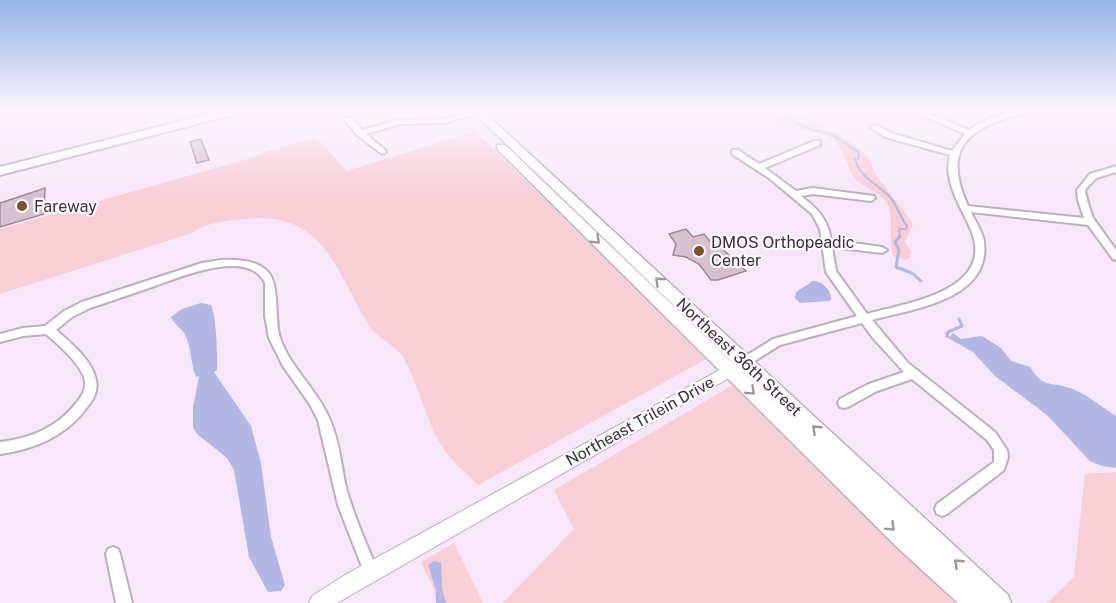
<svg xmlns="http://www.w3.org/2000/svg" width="1116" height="603" font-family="'Public Sans',sans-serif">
<rect width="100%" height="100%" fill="#f8e6fb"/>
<g fill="#f8ced7">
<path d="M752,111H794L825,126L857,147L868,157L876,175L913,224L905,242L911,251L910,258L905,260L893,256C888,240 894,221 888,205C882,191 862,189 853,176C843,159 845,142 821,134C803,128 764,125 752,111Z"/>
<path d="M475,131L708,358L478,485C466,473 450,460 441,445C425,418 419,385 403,357C396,345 378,339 370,327C335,271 326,210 243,219C224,221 208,222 192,233L0,294V229L255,157L265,152L316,137L347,171Z"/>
<path d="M733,385L955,603H503L574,529L554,490Z"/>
<path d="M1116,472V603H1047L1074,577L1085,474Z"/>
<path d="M454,543L483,603H436L433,587L421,562Z"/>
</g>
<g fill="#b3b7e3">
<path d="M813,281C822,281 831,290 831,299L829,301L800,303L795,298L796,292Z"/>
<path d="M201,303L211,305C216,314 218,359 217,370L214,372L251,426L261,463L271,537L285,585L281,591L268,592L249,557L234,470L227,458L197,434L193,427V408L199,376L196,377C190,363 192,346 184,333C180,327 174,324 171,317L182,309Z"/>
<path d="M944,332L950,337L953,333L961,339L982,336L1001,348L1011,361L1030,367C1045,391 1053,380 1075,390C1089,396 1103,408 1116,416V468L1102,466L1090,461L1047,415L995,376L973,352L948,338Z"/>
<path d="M434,561L441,563L442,588L446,603H436V590L428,565Z"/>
</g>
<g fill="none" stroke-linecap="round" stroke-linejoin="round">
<path stroke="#b3b7e3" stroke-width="2" d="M769,111L810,129L831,134L858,152L859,158L855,159C861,179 877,183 890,197C897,205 900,217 907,226L906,229H899L900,237"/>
<g stroke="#b3b7e3" stroke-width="3">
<path d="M900,236L895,242L899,250L896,267L912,273L921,281"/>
<path d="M947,336L948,332L962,326L959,319"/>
</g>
</g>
<g fill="#d9c0ce" stroke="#a08996" stroke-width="1.5">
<path d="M201,139L209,160L197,163L190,142Z"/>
<path d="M45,188L44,214L0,227V203Z"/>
<path d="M686,229L693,237L704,234L714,246L718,245L746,271L718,280H711L699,264L686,257L673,255L676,244L669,234Z"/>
</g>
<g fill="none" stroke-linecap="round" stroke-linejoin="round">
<defs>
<g id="minor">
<path d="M473,111L482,112L444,123L400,124L366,134L385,150L386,152L382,154L357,135L344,119L351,117L362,130L400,120L444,119Z"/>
<path d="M913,111H923L969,130C987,117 1009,111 1031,111C1023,115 1013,116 1004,119C955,135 948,162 968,206L1084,218L1078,200L1077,190L1090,174L1116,166V172L1096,178L1085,190L1087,200L1093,218L1116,250V260L1113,259L1088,225L971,212C975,221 983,232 984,242C991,300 912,309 872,320L908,363L995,432L1007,450L1008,457L1004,470L947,514L942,516L937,514L935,509L937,504L994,462V450L987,440L912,379L877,391L848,407L844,408L840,407L838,403L840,399L869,384L904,372L873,338L862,323L780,345L745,367L741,365L739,362L741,359L773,339L857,316L826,272L820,229L812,214L769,178L732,154V150H738L759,164L814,141H820V145L765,168L796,191L813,188L874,196L875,198L871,201L813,194L801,196C817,208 828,219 831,240L882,247L887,250L882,253L832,247L836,271L867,314C902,304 987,293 974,239C971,227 964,216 959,205C952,190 945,172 950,155L885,137L870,127L877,125L891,133L952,151L965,134Z"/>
<path d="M221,260C237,259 257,260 268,272C280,285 274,319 280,338C291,369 318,390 330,420C340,442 341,468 347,491C355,519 367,545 378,572L376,577L371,579L366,577L364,572L338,505L318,420L309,403L283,366L269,338L265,316V283C248,247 178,278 152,287C131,294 111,301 90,308L72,317L56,330C71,343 92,360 96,380C98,390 94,399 88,406C66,436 36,449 0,454V442C31,438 57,428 77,402C82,396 86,390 85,381C82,365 58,344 46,334L23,336L0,342V334L23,328L45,326L64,311L82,302L202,263Z"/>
<path d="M113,547L118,549L120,554L132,603H116L106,554L108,549Z"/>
</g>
<path id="tertiary" d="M745,356L750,358L752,362L750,366L337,603H309L312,596L345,575Z"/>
<path id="secondary" d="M472,111H483L1008,595L1011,603H958L899,549L497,149V145H505L802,429Z"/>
<path id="primary" d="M221,111H241L239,113L0,175V167Z"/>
</defs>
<use href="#minor" stroke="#bfaec1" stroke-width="4"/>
<use href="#tertiary" stroke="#bfaec1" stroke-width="2"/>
<use href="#secondary" stroke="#bfaec1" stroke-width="3"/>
<use href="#primary" stroke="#bfaec1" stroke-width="4"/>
<use href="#minor" fill="#fff" fill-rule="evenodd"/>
<use href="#tertiary" fill="#fff" fill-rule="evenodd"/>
<use href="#secondary" fill="#fff" fill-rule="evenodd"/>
<use href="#primary" fill="#fff" fill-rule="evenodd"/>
</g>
<defs><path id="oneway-chevron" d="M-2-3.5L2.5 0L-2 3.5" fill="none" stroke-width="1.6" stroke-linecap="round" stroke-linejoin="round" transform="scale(1.5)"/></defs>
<g stroke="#9c989c">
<use href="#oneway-chevron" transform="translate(596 240) rotate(44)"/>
<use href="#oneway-chevron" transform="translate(659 281) rotate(-137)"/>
<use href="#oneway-chevron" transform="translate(751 391) rotate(44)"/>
<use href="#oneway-chevron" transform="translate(816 429) rotate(-137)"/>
<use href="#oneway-chevron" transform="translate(891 527) rotate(44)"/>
<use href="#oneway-chevron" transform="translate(958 563) rotate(-137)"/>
</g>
<linearGradient id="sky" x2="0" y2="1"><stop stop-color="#93b5e6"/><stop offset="0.57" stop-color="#fcf4fd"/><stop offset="1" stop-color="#fcf4fd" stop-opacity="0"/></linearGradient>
<rect width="1116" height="195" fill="url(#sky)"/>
<g fill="#77532c" stroke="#fdf9fd" stroke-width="2">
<circle cx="22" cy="206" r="6"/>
<circle cx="699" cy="251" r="6"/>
</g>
<g text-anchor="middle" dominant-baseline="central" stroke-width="4.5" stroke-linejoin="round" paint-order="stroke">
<g font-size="16" fill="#383139" stroke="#fdf9fd" text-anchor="start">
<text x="34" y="206">Fareway</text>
<text x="711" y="242">DMOS Orthopeadic<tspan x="711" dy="18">Center</tspan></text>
</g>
<g font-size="16" fill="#383139" stroke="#fdf9fd">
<text transform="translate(739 357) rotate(43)">Northeast 36th Street</text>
<text transform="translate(640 421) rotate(-29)">Northeast Trilein Drive</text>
</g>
</g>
</svg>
